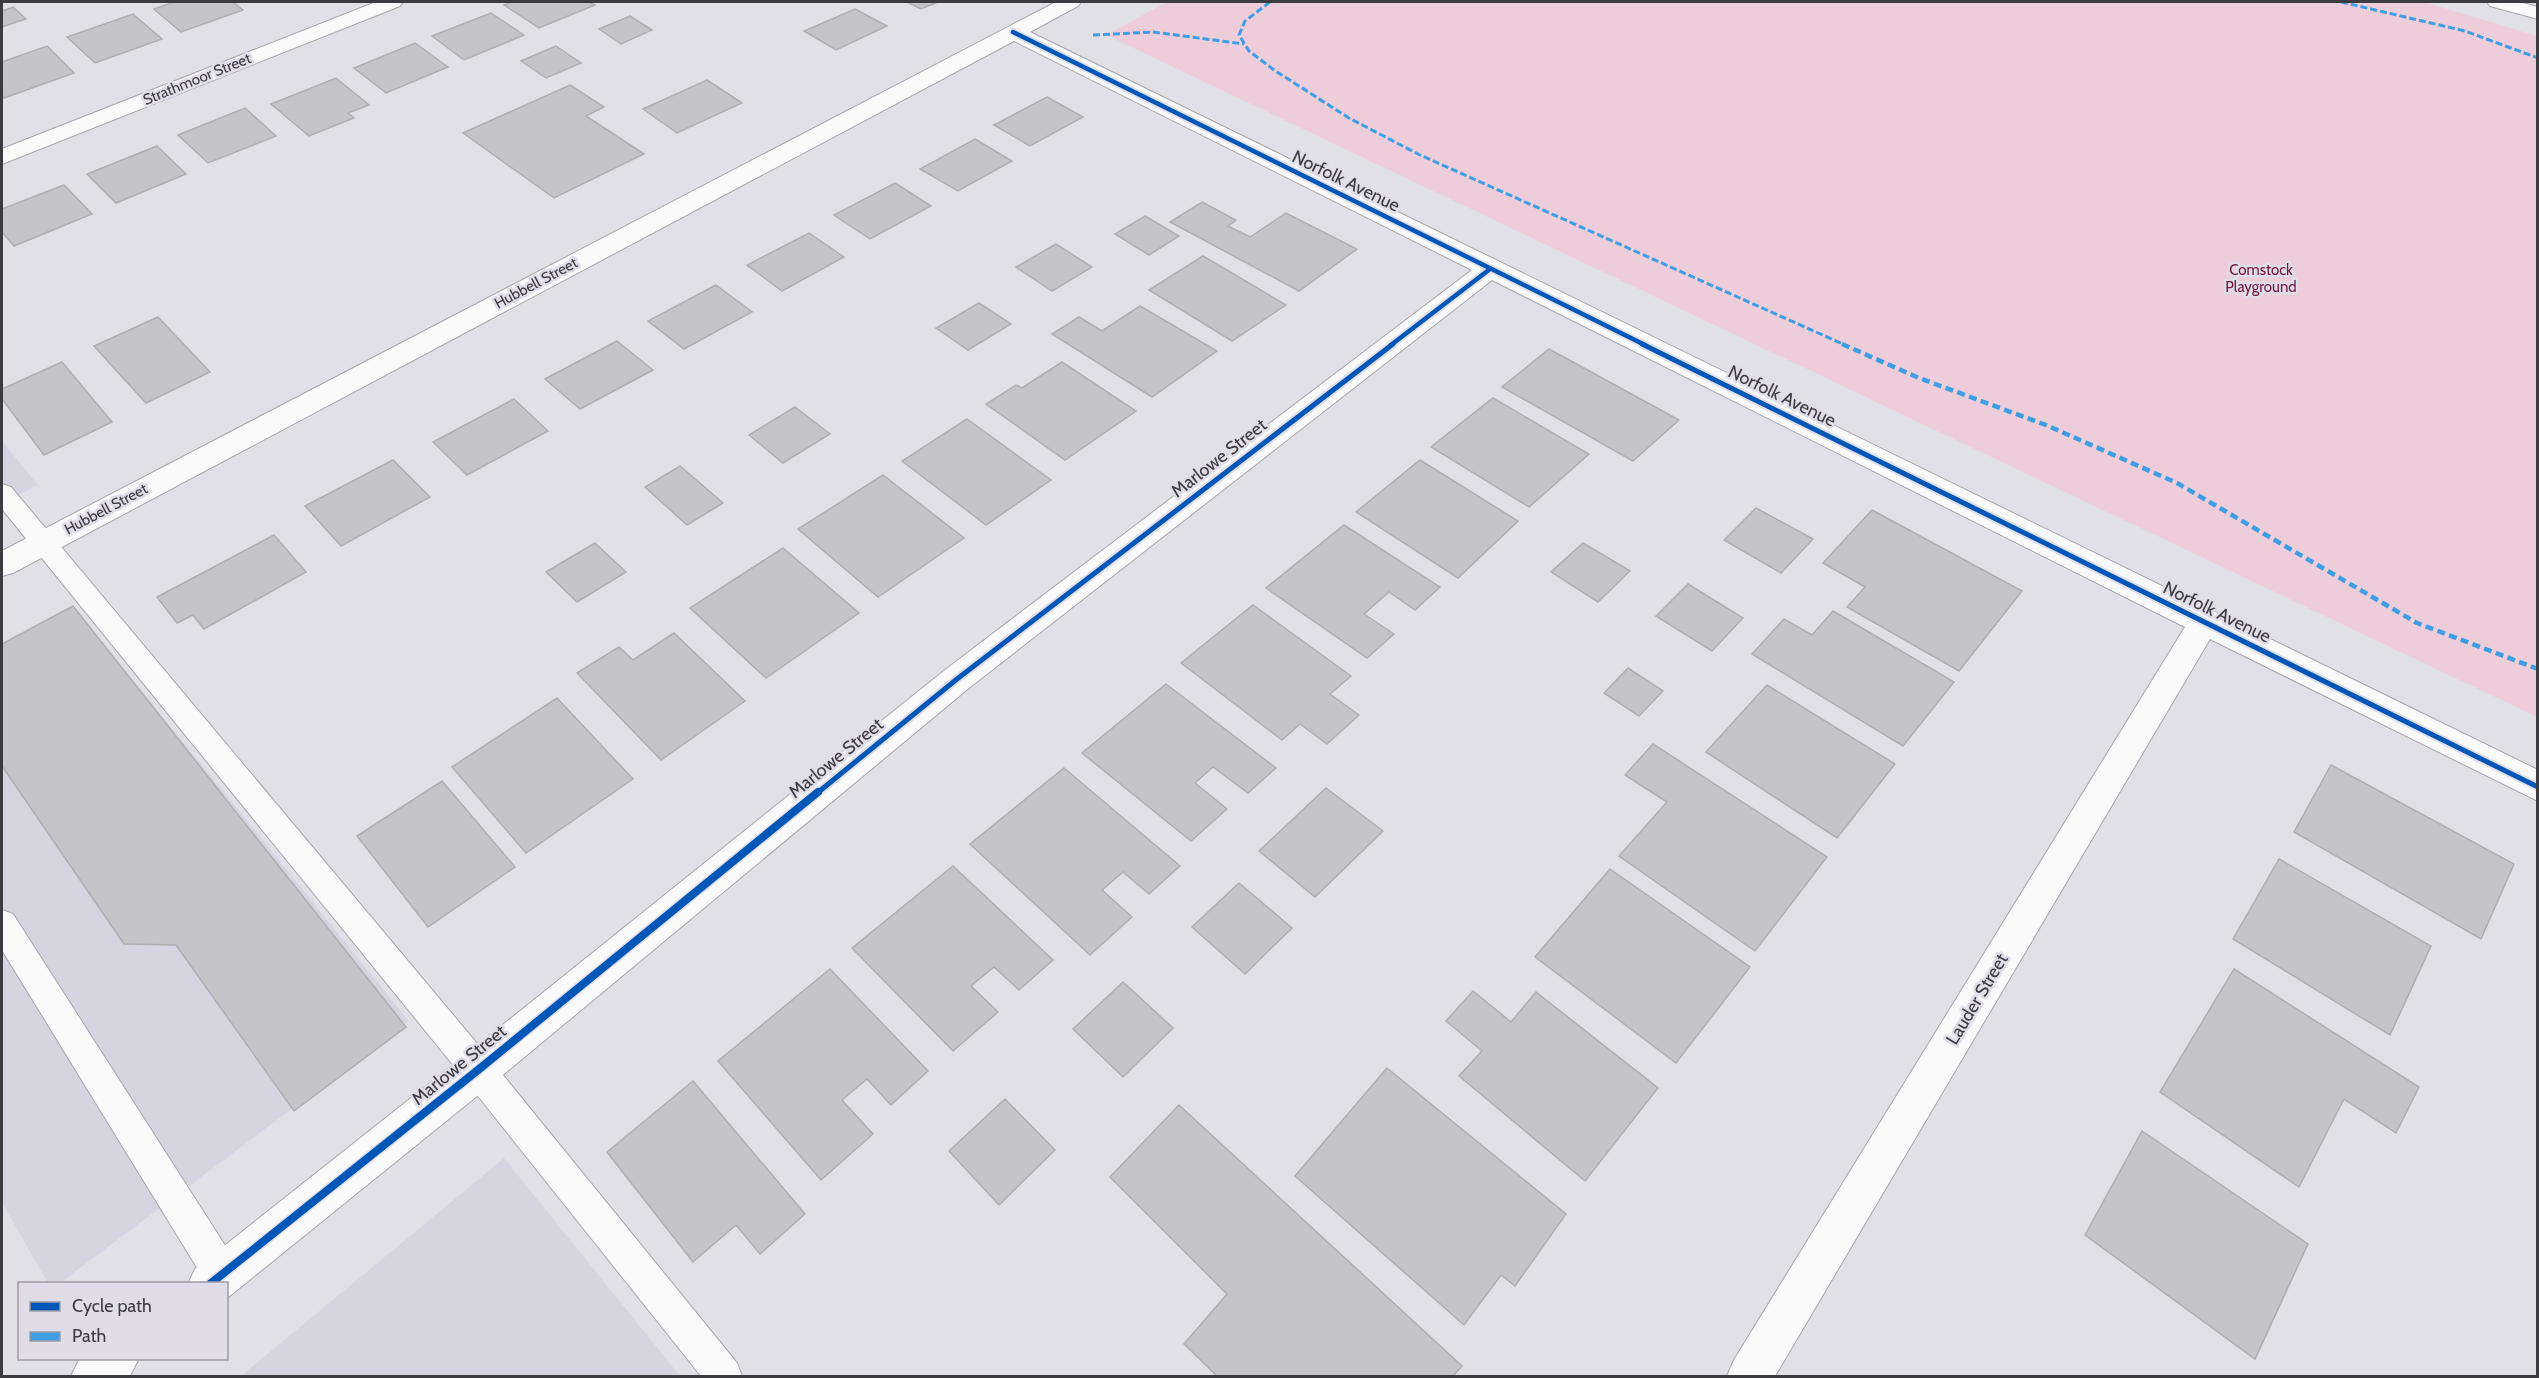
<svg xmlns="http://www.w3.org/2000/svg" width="2539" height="1378" font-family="Cabin,sans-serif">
<rect width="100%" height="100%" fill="#e1e0e6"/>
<g fill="#d7d4e1">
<path d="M2,441L38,485L2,503Z"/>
<path d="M73,606L409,1021L60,1283H48L2,1203V645Z"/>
<path d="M504,1158L680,1376H241Z"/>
</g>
<path fill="#edcdd9" d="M1167,2H2424L2537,36V717L1106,35Z"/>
<g fill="#c4c4c9" stroke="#aeaeb2" stroke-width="1.5">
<path d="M174,2H233L243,10L181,32L154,9Z"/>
<path d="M512,2H589L595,5L539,28L504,5Z"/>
<path d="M907,2H938L921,9Z"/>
<path d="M13,7L26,19L2,27V11Z"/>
<path d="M855,9L887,26L836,50L804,31Z"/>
<path d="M491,13L524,35L464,60L432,36Z"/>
<path d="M133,14L162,39L95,63L67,37Z"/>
<path d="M630,16L652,30L621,44L599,29Z"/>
<path d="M415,43L448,67L386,93L354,68Z"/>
<path d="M47,46L74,73L4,98L2,95V62Z"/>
<path d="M556,46L581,63L546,78L521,61Z"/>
<path d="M336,78L369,105L348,113L354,118L309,136L271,104Z"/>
<path d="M707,80L742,103L677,133L643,109Z"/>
<path d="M570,85L604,107L586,116L644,154L554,198L463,133Z"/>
<path d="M1047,97L1083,117L1030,146L994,125Z"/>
<path d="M245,108L276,136L208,163L178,135Z"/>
<path d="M975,139L1012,161L958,191L920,169Z"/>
<path d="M157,146L186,174L116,203L87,174Z"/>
<path d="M895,183L931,206L870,239L834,215Z"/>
<path d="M64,185L92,214L14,246L2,232V209Z"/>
<path d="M1202,202L1236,220L1228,226L1250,237L1286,213L1357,249L1299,291L1170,222Z"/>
<path d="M1145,216L1179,236L1149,255L1115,234Z"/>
<path d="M809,233L844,257L782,291L747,265Z"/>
<path d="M1056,244L1092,267L1052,291L1016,267Z"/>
<path d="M1203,256L1286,305L1232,341L1149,290Z"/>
<path d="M716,285L752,312L684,349L648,321Z"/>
<path d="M979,303L1011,324L968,350L936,328Z"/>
<path d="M1140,306L1217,351L1152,397L1052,334L1079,317L1102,331Z"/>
<path d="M158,317L210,372L146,403L94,346Z"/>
<path d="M617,341L653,370L580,409L545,379Z"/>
<path d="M1549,349L1679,420L1633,461L1502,387Z"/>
<path d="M62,362L112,422L44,455L2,399V389Z"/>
<path d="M1062,362L1136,411L1065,460L986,404L1016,385L1022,388Z"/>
<path d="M1493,398L1589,454L1529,507L1431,447Z"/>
<path d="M514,399L548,431L467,475L433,442Z"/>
<path d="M795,407L830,434L783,463L749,435Z"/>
<path d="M967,419L1051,480L986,525L902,461Z"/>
<path d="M393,460L430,497L341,546L305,506Z"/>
<path d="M1420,460L1518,521L1458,578L1356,512Z"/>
<path d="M680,466L723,503L687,525L645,487Z"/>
<path d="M883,475L964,538L878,597L798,529Z"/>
<path d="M1756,508L1813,539L1781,573L1724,540Z"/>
<path d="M1872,510L2022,591L1959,671L1847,607L1865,587L1823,563Z"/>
<path d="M1344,525L1440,587L1415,610L1389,592L1364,614L1394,634L1367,658L1266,588Z"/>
<path d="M274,535L306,572L204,629L193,615L177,623L157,597Z"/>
<path d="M595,543L626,572L577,602L546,572Z"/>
<path d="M1583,543L1630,571L1598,602L1551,572Z"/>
<path d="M783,548L859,613L766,678L690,608Z"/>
<path d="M1688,584L1743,618L1712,651L1656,616Z"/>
<path d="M1253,605L1351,676L1330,694L1359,715L1327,744L1300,724L1282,740L1181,663Z"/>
<path d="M73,606L406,1027L294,1111L176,945L124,944L2,766V644Z"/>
<path d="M1833,611L1954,682L1903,746L1752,654L1784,619L1812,635Z"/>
<path d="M674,633L745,701L661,760L577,673L619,647L633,660Z"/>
<path d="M1628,668L1663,691L1639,716L1604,693Z"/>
<path d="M1166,684L1276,768L1248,793L1213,767L1195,783L1227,809L1191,841L1082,753Z"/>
<path d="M1767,685L1895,764L1837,838L1706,752Z"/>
<path d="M557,698L633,779L526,853L452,767Z"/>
<path d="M1653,744L1827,857L1755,951L1619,856L1667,802L1625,775Z"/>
<path d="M2331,765L2514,864L2481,939L2294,832Z"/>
<path d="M1064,768L1180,866L1149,894L1123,872L1102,890L1132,917L1090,955L970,844Z"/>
<path d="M442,781L515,867L428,927L357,836Z"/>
<path d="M1326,788L1383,831L1315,897L1259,851Z"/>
<path d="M2279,859L2431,946L2390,1035L2233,939Z"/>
<path d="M953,866L1053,960L1019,990L994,967L971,986L998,1012L953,1051L852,948Z"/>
<path d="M1610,869L1750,967L1676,1063L1535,957Z"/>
<path d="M1239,883L1292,928L1245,974L1192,927Z"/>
<path d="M830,969L928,1071L891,1105L867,1079L842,1100L873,1134L821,1180L718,1061Z"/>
<path d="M2234,969L2419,1087L2396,1133L2344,1099L2299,1187L2160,1092Z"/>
<path d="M1123,982L1173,1028L1123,1077L1073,1029Z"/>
<path d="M1473,991L1511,1022L1536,992L1658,1088L1585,1181L1459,1076L1482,1051L1446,1021Z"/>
<path d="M1387,1068L1566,1214L1515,1286L1501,1275L1464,1325L1295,1176Z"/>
<path d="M693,1081L805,1214L760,1254L736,1225L693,1262L607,1152Z"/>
<path d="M1005,1099L1055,1150L999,1205L949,1151Z"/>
<path d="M1179,1105L1462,1366L1453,1376H1217L1184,1344L1227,1294L1110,1177Z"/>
<path d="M2142,1131L2308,1244L2255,1359L2085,1235Z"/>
</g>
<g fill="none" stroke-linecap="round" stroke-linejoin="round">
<defs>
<g id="service">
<path d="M2,484L11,487L490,1059L737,1363L742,1376H701L466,1081L2,509Z"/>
<path d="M2,910L13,914L235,1261L240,1274L235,1287L226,1290V1284H207L2,950Z"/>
</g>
<g id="minor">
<path d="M376,2H403L400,6L2,164V149Z"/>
<path d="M1056,2H1081L1078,6L1030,32L2538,770V801L2210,639L1775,1376H1727L1734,1360L2185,627L1492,280L969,688L492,1084L226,1299V1284H188L195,1269L464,1056L945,670L1472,270L1014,41L13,573L2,576V551Z"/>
<path d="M2487,2H2519L2538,7V19L2490,6Z"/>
<path d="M80,1358H139L130,1376H71Z"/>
</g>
</defs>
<use href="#service" stroke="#a7a6ab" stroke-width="2"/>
<use href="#minor" stroke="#a7a6ab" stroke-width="2"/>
<use href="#service" fill="#fafafb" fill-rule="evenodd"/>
<use href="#minor" fill="#fafafb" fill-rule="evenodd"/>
<g stroke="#3f9ee3" stroke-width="3" stroke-dasharray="7 3" stroke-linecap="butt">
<path d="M1270,2L1245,21L1239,35L1249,51L1274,70L1349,118L1420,155L1845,345"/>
<path d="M2341,2L2465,31L2538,58"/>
<path d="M1093,35L1153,32L1244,44"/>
</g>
<path stroke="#3f9ee3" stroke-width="4.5" stroke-dasharray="8 4.5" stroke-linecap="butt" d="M1842,344L1919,378L2046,425L2177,483L2417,623L2538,669"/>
<defs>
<g id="cycleway-far2">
<path d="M1013,32L1645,345"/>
<path d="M1391,345L1490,269"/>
</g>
<g id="cycleway-far1">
<path d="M1642,344L2538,787"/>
<path d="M816,794L957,679L1393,344"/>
</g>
<path id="cycleway" d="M210,1284L478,1070L818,792"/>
</defs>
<use href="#cycleway-far2" stroke="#e0dde9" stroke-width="8"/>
<use href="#cycleway-far1" stroke="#e0dde9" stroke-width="9"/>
<use href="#cycleway" stroke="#e0dde9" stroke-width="11"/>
<use href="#cycleway-far2" stroke="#0057b8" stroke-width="4.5"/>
<use href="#cycleway-far1" stroke="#0057b8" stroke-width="5"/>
<use href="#cycleway" stroke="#0057b8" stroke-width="8"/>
</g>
<g text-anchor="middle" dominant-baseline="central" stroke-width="5" stroke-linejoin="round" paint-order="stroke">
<g font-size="15" fill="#3c3b40" stroke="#e0dde9">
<text transform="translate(197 79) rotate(-22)">Strathmoor Street</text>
<text transform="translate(536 283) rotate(-28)">Hubbell Street</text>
<text transform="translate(106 509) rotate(-28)">Hubbell Street</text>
</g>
<g font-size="15" fill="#70183c" stroke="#e0dde9">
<text x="2261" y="270">Comstock<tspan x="2261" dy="17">Playground</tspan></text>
</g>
<g font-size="18" fill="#3c3b40" stroke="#e0dde9">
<text transform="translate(1346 181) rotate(26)">Norfolk Avenue</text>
<text transform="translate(1782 396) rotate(26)">Norfolk Avenue</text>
<text transform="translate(1219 458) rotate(-38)">Marlowe Street</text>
<text transform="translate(2217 612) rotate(26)">Norfolk Avenue</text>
<text transform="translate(836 758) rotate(-39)">Marlowe Street</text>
<text transform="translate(1977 999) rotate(-59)">Lauder Street</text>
<text transform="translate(459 1065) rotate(-39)">Marlowe Street</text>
</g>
</g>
<rect width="2539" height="1378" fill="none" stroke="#3c3b40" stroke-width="6"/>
<rect x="18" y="1282" width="210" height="78" fill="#e0dde9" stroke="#9e9ca5" stroke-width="1.5"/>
<rect x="30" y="1302" width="30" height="9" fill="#0057b8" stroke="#9e9ca5" stroke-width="1.5"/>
<text x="72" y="1312" font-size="18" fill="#3c3b40">Cycle path</text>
<rect x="30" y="1332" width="30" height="9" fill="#3f9ee3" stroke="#9e9ca5" stroke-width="1.5"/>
<text x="72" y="1342" font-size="18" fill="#3c3b40">Path</text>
</svg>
